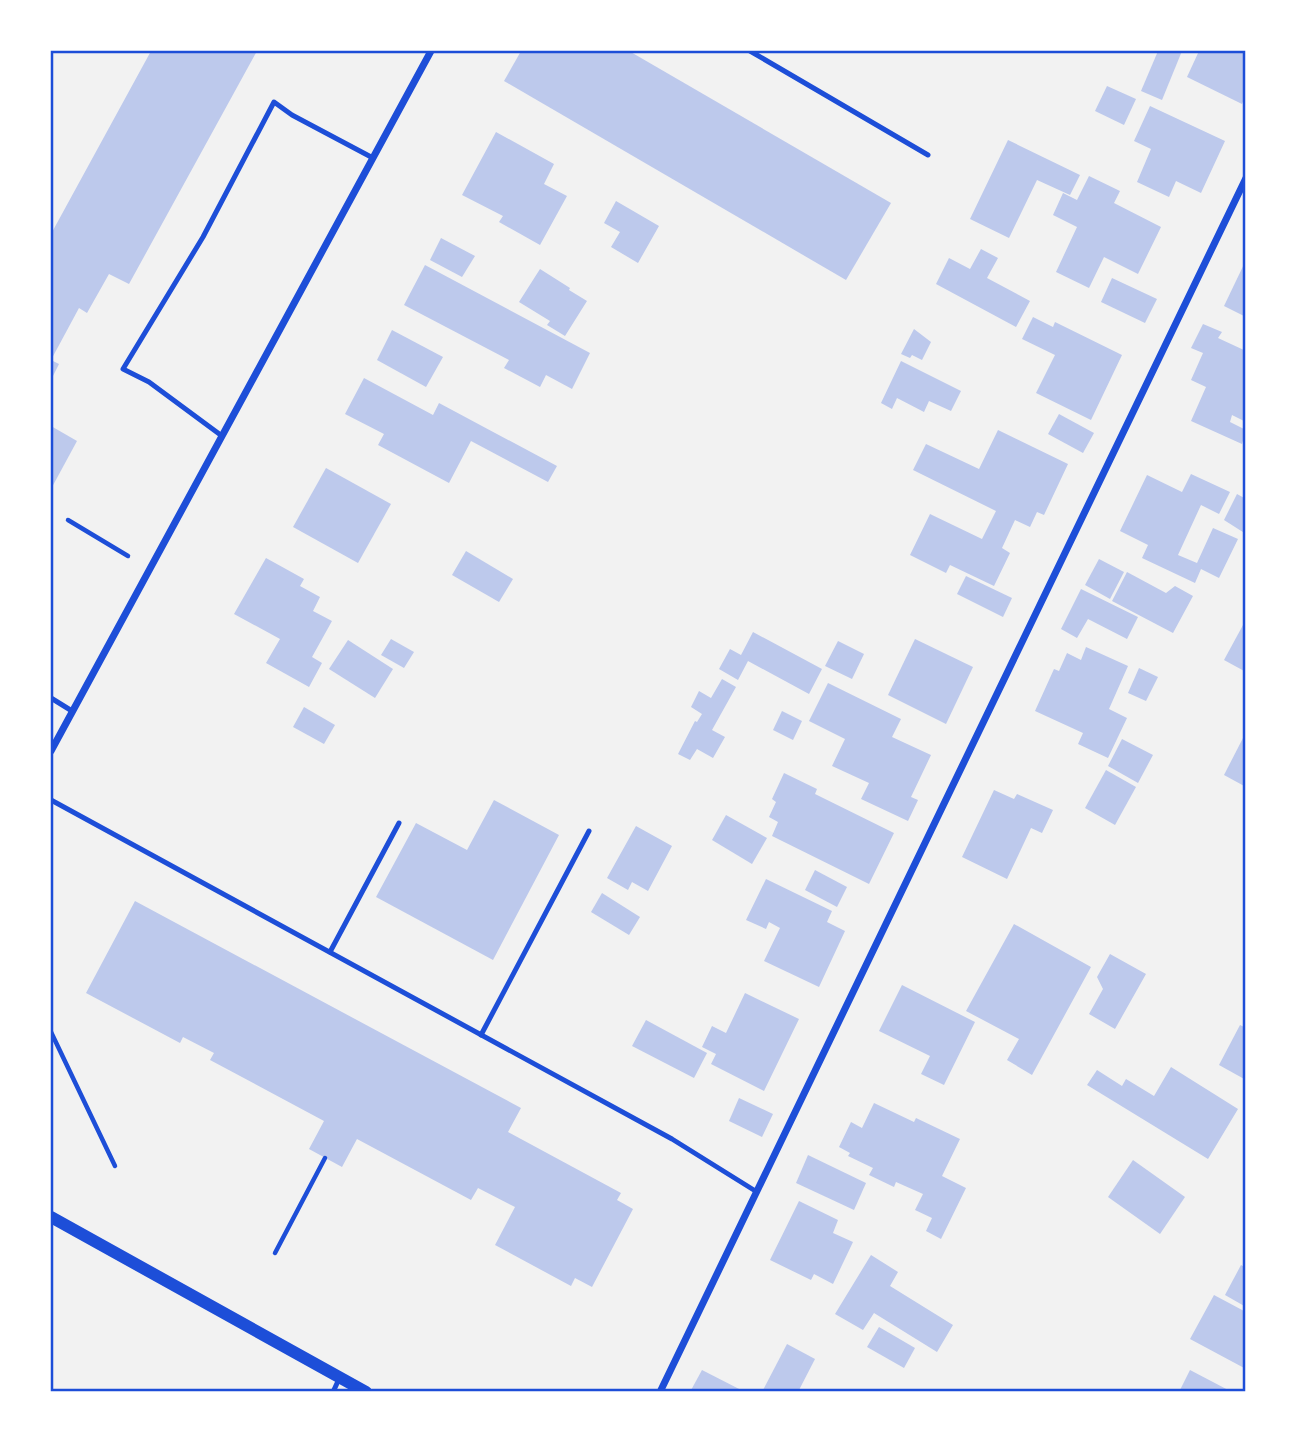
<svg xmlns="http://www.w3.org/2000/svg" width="1297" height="1443" font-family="Arial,sans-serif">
<rect width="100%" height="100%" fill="#f2f2f2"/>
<g fill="#bdc9ec">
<path d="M151,51H257L129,284L109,274L87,313L79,308L51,360L59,364L51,380V234Z"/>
<path d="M521,51H629L891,203L846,280L504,81Z"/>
<path d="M1158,51H1182L1162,100L1141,91Z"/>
<path d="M1199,51H1246V95L1242,104L1187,77Z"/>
<path d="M1107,86L1136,99L1124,125L1095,111Z"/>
<path d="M1150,106L1225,141L1201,193L1176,181L1169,197L1137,182L1151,149L1134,141Z"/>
<path d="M496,132L554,164L544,184L567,196L540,245L499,222L503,216L462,195Z"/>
<path d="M1008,140L1080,175L1070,195L1037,180L1009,238L970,219Z"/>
<path d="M1089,176L1120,191L1114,203L1161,227L1138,274L1104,257L1089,288L1056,272L1077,227L1053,215L1063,193L1077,200Z"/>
<path d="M616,201L659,226L638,263L611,247L620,232L604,223Z"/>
<path d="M441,238L475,256L462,277L430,260Z"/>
<path d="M981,249L998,258L987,278L1030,301L1016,327L936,284L949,258L970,269Z"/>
<path d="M1246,260V317L1224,306Z"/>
<path d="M425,265L590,353L572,389L546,375L540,387L504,368L509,360L404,305Z"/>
<path d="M540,269L570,288L569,290L587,301L565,336L547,325L550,321L519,302Z"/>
<path d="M1112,278L1157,299L1145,323L1101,302Z"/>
<path d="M1033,317L1053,327L1055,322L1122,355L1091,420L1036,393L1055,355L1022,339Z"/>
<path d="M1203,324L1222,332L1218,338L1246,351V422L1232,415L1230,422L1246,430L1242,444L1191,421L1206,387L1191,380L1203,353L1191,348Z"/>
<path d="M914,329L931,342L922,360L912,355L910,358L901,354Z"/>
<path d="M392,330L443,357L426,387L377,360Z"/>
<path d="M901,361L961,391L951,411L929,401L924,412L897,398L892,409L881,403Z"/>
<path d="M364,378L433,415L439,403L557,466L548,482L471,441L449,483L378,445L384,434L345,414Z"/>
<path d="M1059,414L1094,433L1083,453L1048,434Z"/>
<path d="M51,426L77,441L51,489Z"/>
<path d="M998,430L1068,464L1044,515L1037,512L1030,527L1015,520L1002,548L1010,553L994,586L950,565L946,573L910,555L930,514L982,539L996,511L913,470L926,444L979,469Z"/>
<path d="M326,468L391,504L358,563L293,527Z"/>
<path d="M1191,474L1230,492L1219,514L1201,505L1178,555L1197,563L1213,528L1238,539L1219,578L1201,569L1195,583L1142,558L1148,545L1120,531L1147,475L1182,492Z"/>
<path d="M1237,494L1246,499V534L1224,520Z"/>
<path d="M466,551L513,579L499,602L452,575Z"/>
<path d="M266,558L304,579L300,586L320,597L313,611L332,621L312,657L322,663L309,687L266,663L280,639L234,614Z"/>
<path d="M1099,559L1124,572L1110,599L1085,585Z"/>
<path d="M1127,572L1166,593L1175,586L1193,596L1173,633L1112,601Z"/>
<path d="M966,576L1012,598L1003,617L957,594Z"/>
<path d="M1081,589L1138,617L1127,639L1088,619L1077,638L1061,629Z"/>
<path d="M1243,625L1246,627V672L1224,660Z"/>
<path d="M753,632L822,669L809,694L748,661L738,680L719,669L730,649L741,655Z"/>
<path d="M391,639L414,652L404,668L381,655Z"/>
<path d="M915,639L973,667L946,724L888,695Z"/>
<path d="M348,640L393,669L375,698L329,669Z"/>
<path d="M838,641L864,654L852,679L825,666Z"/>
<path d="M1086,647L1128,666L1109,709L1127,718L1108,758L1078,744L1083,733L1035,711L1054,669L1059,671L1067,653L1081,660Z"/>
<path d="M1139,668L1158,677L1146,701L1128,693Z"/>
<path d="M722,679L736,687L712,730L725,737L713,758L697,749L690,760L678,754L695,721L697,722L702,714L691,707L699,691L711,698Z"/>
<path d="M828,683L901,719L892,737L931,755L911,797L918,800L908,821L861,799L869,783L832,766L845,739L809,721Z"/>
<path d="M304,707L335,725L324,744L293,727Z"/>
<path d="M782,711L802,721L793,740L773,730Z"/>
<path d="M1243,738L1246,740V787L1224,775Z"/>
<path d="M1122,739L1153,755L1138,783L1108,766Z"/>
<path d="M1106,770L1136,787L1115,825L1085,808Z"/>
<path d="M784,773L817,789L815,794L894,833L869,884L772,836L778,822L769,817L776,802L772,799Z"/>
<path d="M994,790L1014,799L1017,794L1053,810L1042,833L1031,828L1007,879L962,857Z"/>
<path d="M494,800L559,835L493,960L376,897L416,823L467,850Z"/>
<path d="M726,815L767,838L752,864L712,840Z"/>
<path d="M636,826L672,846L648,891L632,882L628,890L607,878Z"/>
<path d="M815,870L847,887L837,907L805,890Z"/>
<path d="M766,879L832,911L827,922L845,931L819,987L764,961L780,928L769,922L766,929L746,920Z"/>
<path d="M602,893L640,917L629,935L591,912Z"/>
<path d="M135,901L521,1108L508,1132L621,1193L617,1200L633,1209L592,1287L575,1278L571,1286L495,1245L515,1207L478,1188L471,1200L357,1139L342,1167L309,1149L324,1121L210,1060L214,1053L183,1037L180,1043L86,993Z"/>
<path d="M1014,924L1091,967L1032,1075L1007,1060L1019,1039L966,1011Z"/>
<path d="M1110,954L1146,974L1115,1029L1089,1014L1103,989L1097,977Z"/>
<path d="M902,985L975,1022L944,1085L921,1074L930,1056L879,1031Z"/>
<path d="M745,993L799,1019L764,1091L711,1064L716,1054L702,1047L712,1026L726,1033Z"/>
<path d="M646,1020L707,1053L694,1078L632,1046Z"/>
<path d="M1240,1025L1246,1028V1080L1219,1065Z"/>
<path d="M1171,1067L1238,1109L1208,1159L1087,1085L1097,1070L1122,1086L1126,1079L1154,1096Z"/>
<path d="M739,1098L773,1114L762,1137L729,1121Z"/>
<path d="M874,1103L914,1122L916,1118L960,1139L942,1176L966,1188L941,1239L926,1231L932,1218L915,1210L923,1194L896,1182L894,1187L869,1175L873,1168L848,1156L850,1153L839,1147L851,1122L862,1128Z"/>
<path d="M808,1155L866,1183L854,1210L796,1183Z"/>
<path d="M1133,1160L1185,1197L1160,1234L1108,1197Z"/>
<path d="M799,1201L838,1220L833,1233L853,1242L833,1284L814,1274L811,1280L770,1260Z"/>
<path d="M871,1255L898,1272L890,1286L953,1325L937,1352L874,1313L863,1330L835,1314Z"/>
<path d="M1241,1265L1246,1268V1307L1225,1295Z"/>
<path d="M1214,1295L1244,1311L1246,1307V1369L1190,1339Z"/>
<path d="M879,1327L915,1348L904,1368L867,1347Z"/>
<path d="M787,1344L815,1359L798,1392H762Z"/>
<path d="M702,1370L745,1392H690Z"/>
<path d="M1190,1370L1232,1392H1179Z"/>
</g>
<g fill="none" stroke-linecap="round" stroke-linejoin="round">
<g stroke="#1d4ed8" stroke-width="4.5">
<path d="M68,520L128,556"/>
<path d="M51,1032L115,1166"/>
<path d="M275,1253L325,1158"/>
</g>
<g stroke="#1d4ed8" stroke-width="5">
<path d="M750,51L928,155"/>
<path d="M222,436L149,382L123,369L203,237L274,102L292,115L373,158"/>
<path d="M51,698L72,711"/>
<path d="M51,800L672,1139L757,1192"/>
<path d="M330,952L399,823"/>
<path d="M481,1035L589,831"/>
<path d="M333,1392L339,1379"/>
</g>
<g stroke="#1d4ed8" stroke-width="7">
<path d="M51,751L431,51"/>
<path d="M660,1392L1246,178"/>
</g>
<path stroke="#1d4ed8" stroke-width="12" d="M51,1217L366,1392"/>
</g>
<rect width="1297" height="1443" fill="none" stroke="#ffffff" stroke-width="105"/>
<rect x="52" y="52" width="1192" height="1338" fill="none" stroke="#1d4ed8" stroke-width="2.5"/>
</svg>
